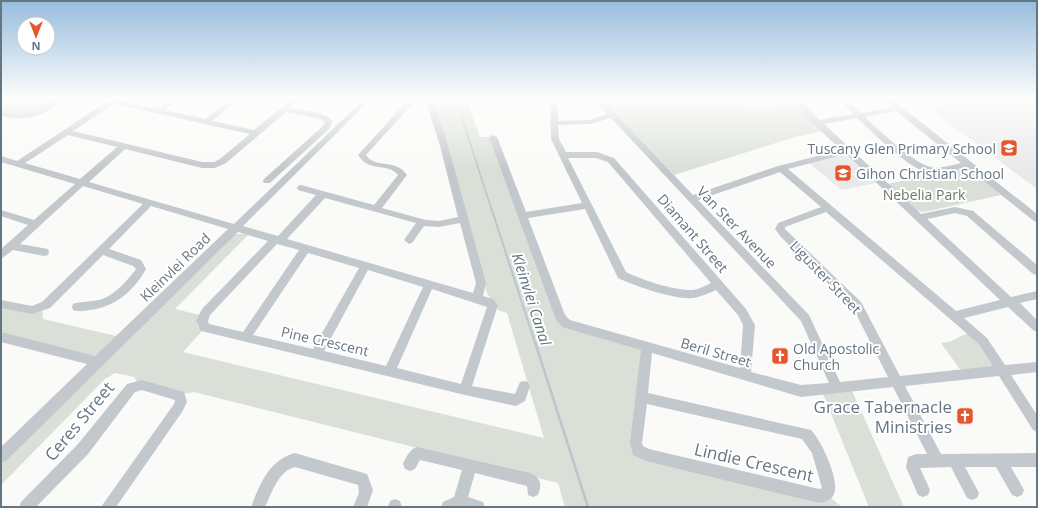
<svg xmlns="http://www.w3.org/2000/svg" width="1038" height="508" font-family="'Open Sans',sans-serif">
<rect width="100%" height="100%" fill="#fafaf8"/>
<g fill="#e8e9e9">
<path d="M732,99H790L791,100L758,112Z"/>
<path d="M980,99H1027L1037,105V189L927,107Z"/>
<path d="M842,155L848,157L876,183L842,190L809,163Z"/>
</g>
<g fill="#dadfd7">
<path d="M1,99H54L27,116L1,113Z"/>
<path d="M433,99H466L480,137H491L558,319L639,348L642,351L634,448L830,497L842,507L647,506L565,507L558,483L194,392L183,394L137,382L134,377L115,373L105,379L1,485V461L235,234H249L175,309L200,315L197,325L202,331L183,352L544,438L507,313L498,310L487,293Z"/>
<path d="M600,99H732L758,112L794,100L824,131L795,137L674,175Z"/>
<path d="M967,167L1001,195L924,212L916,211L888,184Z"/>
<path d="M1,306L42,309L43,319L116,336L98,354L93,356L1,334Z"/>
<path d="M970,332L980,341L994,367L962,372L941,343L949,342Z"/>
<path d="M852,391L904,507H869L823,394Z"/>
</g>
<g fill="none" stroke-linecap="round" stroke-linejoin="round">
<path stroke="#bbc7cb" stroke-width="1.5" d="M456,99L491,208"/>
<path stroke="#bbc7cb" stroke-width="2" d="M491,207L535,343"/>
<path stroke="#bbc7cb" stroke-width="2.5" d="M535,342L588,507"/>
<g fill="#c3c8cc" fill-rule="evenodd">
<path d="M54,99H62C45,117 24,122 1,116V112C26,117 33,112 54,99Z"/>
<path d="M111,99H119V100L157,109L172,99H179L165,110L205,119L232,99H239L212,121L254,130L292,99H300L290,108C303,111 324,111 333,121L329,129L270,183H264L263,181L264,179L323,126L325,122L321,119L286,112L226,163L215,168H202L125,149L89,182L234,224L364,99H371L243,226L278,236L316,195L298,190L297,188L298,186L301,185L374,205L398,175C388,162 369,173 358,155L409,99H417L366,155C375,169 396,158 407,175L382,208L426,220L439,221L458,217L439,142L425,99H432L447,142L486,283L483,296L493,299L498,305L472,386L515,394L520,382L524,381L528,382L530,386L525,401L516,406L465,395L201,331L196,321L202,309L268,241L238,232L6,461L1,462V447L87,364L1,342V332L95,356L228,229L151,206L109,249L141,260L146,269C134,291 114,308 89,310C84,311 78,312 73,310L72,307L73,304C81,301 90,302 99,300C113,297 128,280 136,269L133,266L103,255L50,308L32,314L1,308V300L32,306L42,302L143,204L83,186L20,244L48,249L49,252L48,255L44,256L13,250L1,259V249L28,225L1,216V210L34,220L75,184L1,162V156L17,161ZM114,104L250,134L220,159L214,162H202L73,131ZM68,135L117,147L80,179L25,163ZM325,198L416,223L404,240L409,244L412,243L424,226L439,227L460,223L476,283L473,293L287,239ZM277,244L299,250L243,332L209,324L208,321L210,315ZM308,253L359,268L313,349L253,335ZM368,270L423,287L386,366L324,351ZM432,289L487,307L461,384L397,368Z"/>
<path d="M550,99H557L558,121L589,120L607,114L593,99H601L693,195L778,166L841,150L805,116L792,99H799L819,120L853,114L839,99H846L861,113L892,107L884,99H892L1037,214V222L1034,221L966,167C955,169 942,174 930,173C911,171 872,132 857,118L824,124L921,214L955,207L973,211L1037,265V275L1033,274L967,216L955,213L927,219L1011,297L1037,291V299L1020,303L1037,320V332L1033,330L1008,307L964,318L987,338L1005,365L1037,362V372L1011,375L1037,415V432L1033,430L999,376L905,386L941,454L1037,453V467H1011L1024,490L1022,495L1017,497L1012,495L996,467H965L979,493L977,498L972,500L967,498L951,467L920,468L930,490L928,495L923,497L918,495L906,467L908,457L916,454H927L893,387L801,397L652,353L648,393L811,430C821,440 842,483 833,496C830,501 824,502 819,503L646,461L633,455L630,443L641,350L562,327L556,320L489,137L493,135L497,137L526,212L582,203L551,139ZM896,111L961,163C952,165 940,169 931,167C914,164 878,129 865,117ZM611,118L801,321L829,383L801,385L751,372L755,325L746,309L614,158L597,152H566L559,139L558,125L590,124ZM846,154L1000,300L956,311L788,169ZM568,158H596L608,162L711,283C705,286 699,289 693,290C675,291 642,280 626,272ZM780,172L821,207L778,223L775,229L781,237L853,308L888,377L840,382L809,315L698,200ZM585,209L618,278C635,286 675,300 693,298C701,297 709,293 716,290L738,315L743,325L740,368L570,320L565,315L528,218ZM826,212L979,344L993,366L900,376L861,302L785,229V227ZM647,404L802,439L812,453L822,488L819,489L649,449L643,446L642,443Z"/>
<path d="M142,380L184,392L187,402L182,412L116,507H101L174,404L175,400L142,390L135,392L88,454L36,507H19L21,502L78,444L127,384Z"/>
<path d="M417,447L530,473C541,478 542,484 538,495L533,497L528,495L527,486L475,473L468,497L483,502L485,507H441L443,502L454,497L462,470L420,460L415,469L410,471L405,469L403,464C406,457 410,449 417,447Z"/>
<path d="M295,453L367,474L373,490L367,507H353L359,493L358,485L295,467C278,471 272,493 265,507H251C260,484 269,460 295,453Z"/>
<path d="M395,499L400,501L402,507H388L390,501Z"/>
</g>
</g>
<linearGradient id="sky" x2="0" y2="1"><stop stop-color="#96bcdc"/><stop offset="0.58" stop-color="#fdfdfc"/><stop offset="1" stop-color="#fdfdfc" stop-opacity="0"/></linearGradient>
<rect width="1038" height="170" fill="url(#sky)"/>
<defs>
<symbol id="school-square" viewBox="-11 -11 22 22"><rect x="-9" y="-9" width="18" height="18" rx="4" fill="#e4572e" stroke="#fff"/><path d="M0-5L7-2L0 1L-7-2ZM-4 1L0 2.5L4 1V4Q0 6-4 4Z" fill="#fff"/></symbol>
<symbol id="church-square" viewBox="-11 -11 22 22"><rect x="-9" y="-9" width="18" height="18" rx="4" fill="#e4572e" stroke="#fff"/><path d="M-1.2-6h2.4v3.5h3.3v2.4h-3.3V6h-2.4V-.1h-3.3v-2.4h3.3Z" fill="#fff"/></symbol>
</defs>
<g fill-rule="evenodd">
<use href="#school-square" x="999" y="138" width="20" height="20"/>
<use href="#school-square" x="833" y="163" width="20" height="20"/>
<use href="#church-square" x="770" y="346" width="20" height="20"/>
<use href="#church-square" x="955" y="406" width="20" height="20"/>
</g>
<g text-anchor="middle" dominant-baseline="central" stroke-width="4" stroke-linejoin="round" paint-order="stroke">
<g font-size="14" fill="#657683" stroke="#fff" text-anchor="start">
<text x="996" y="148" text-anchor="end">Tuscany Glen Primary School</text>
<text x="856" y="173">Gihon Christian School</text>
<text x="793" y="348">Old Apostolic<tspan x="793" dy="16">Church</tspan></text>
</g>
<g font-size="14" fill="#687a64" stroke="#fff">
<text x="924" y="194">Nebelia Park</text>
</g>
<g font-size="14" fill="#657683" stroke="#fff">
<text transform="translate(737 227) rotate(46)">Van Ster Avenue</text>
<text transform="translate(693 233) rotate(49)">Diamant Street</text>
<text transform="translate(175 267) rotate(-44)">Kleinvlei Road</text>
<text transform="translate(826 277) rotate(46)">Liguster Street</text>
<text transform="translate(325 341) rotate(13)">Pine Crescent</text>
<text transform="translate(716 352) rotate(16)">Beril Street</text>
</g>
<g font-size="15" font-style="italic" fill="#60757c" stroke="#fff">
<text transform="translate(532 299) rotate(72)">Kleinvlei Canal</text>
</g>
<g font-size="17" fill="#657683" stroke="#fff" text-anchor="end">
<text x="952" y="406">Grace Tabernacle<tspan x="952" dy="20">Ministries</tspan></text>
</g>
<g font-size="17" fill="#657683" stroke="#fff">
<text transform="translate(79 421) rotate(-50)">Ceres Street</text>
<text transform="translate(754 462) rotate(13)">Lindie Crescent</text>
</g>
</g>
<rect width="1038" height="508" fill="none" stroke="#657683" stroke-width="4"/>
<g transform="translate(36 36) rotate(180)"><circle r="19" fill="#ffffff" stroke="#c1c8cd"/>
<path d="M0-3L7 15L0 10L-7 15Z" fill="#e4572e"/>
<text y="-6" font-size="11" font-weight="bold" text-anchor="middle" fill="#657683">N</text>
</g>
</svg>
